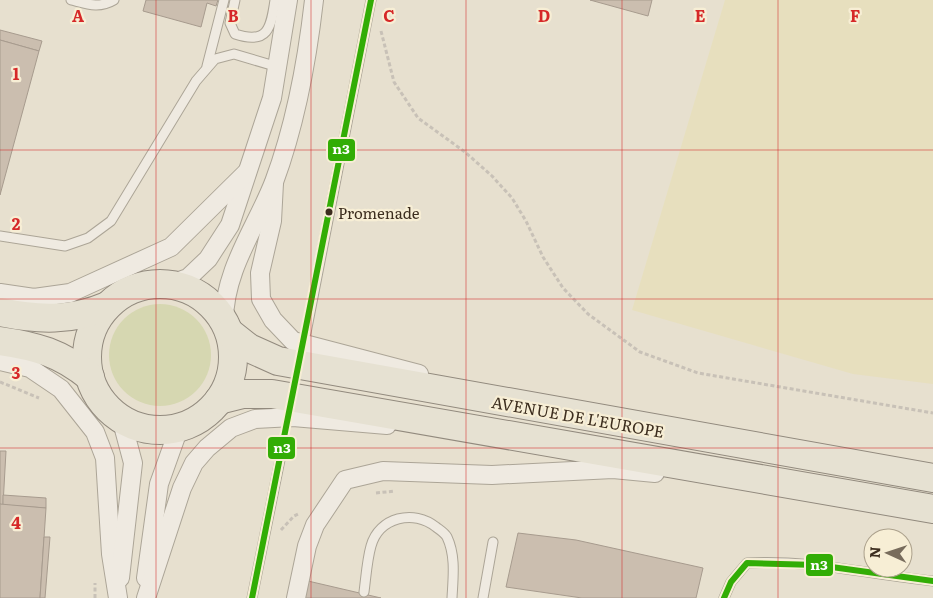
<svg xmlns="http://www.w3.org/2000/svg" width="933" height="598" font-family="Literata,serif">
<rect width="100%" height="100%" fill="#e7e0cf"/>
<path fill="#e7dfbe" d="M725,0H933V384L853,374L632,310Z"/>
<circle fill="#d6d7b1" cx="160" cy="355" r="51"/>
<g fill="#cbbeaf" stroke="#a79b8e">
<path d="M146,0H218L216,6L207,3L201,27L143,11Z"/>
<path d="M590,0H652L648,16Z"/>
<path d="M0,30L42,41L39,51L0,40Z"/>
<path d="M0,40L39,51L0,195Z"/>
<path d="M0,451H6L3,505L0,504Z"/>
<path d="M3,495L46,498V508L3,505Z"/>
<path d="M0,504L46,508L40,598H0Z"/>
<path d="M518,533L576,540L703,568L696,598H582L506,587Z"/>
<path d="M44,537H50L45,598H40Z"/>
<path d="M308,581L381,598H304Z"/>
</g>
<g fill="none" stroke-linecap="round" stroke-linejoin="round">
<defs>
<g id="lane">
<path d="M71,0C87,4 99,9 114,0"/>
<path d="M235,0L230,23L235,34C268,45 271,28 275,0"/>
<path d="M207,66L224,0"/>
<path d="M0,236L65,246L88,238L111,221L196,81L215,59L234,54L278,67"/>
<path d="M306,333L371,0"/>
<path d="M364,592C366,577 367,560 371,546C379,517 414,509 436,527C440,530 445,533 447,537C456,556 453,578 452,598"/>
<path d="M252,598L281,455"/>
<path d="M483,598L493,542"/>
<path d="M724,598L731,582L747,563C809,559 872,575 933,581"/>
</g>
<g id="street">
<path d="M274,183L272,221L260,273L261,299L273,320L293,341L419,374"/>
<path d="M170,284L188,278L208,259L230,225L272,98L288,0"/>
<path d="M0,293L34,298L70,293L171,247L247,172"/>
<path d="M224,321C224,270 256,228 274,182C296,123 307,62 314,0"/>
<path d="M0,361L30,368L61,389L95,432L105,458L111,554L118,598"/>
<path d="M120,578L133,463L121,418"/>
<path d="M146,578L159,484L179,428"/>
<path d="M146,598L182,488L194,463L207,448L231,428L255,419L293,417L387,425"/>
<path d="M296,598L307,546L315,525L345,480L383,471L492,475L613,469L655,473"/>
</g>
<g id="primary">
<circle cx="160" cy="357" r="73"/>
<path d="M0,312C38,320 72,321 107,306"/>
<path d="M230,333L249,348L278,361L933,478"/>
<path d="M0,341C36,346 61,353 90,377"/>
<path d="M219,400L243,394H272L933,509"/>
</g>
</defs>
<use href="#lane" stroke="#aca597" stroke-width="11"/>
<use href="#street" stroke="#aca597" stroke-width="20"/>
<use href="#primary" stroke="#928a7e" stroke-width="30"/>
<g stroke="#c8c1b7" stroke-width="3" stroke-dasharray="4 2.5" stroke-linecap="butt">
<path d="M381,31L394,82L418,118L465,152L492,176L512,198L526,221L543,257L563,288L588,314L640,352L698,373L933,413"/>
<path d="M0,382L39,398"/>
<path d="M376,493L395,491"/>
<path d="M281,530L294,516L300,513"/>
<path d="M95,598V583"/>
</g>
<use href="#lane" stroke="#efeae1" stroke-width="9"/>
<use href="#street" stroke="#efeae1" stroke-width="18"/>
<use href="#primary" stroke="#e6e1d2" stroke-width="28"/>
<defs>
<g id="bus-1">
<path d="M252,598L371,0"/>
<path d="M724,598L731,582L747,563L817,565L933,581"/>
</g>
</defs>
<use href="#bus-1" stroke="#f7eed5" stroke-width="10"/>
<use href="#bus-1" stroke="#32ad05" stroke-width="6"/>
</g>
<path fill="none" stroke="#d62828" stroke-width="1" stroke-opacity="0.55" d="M156,0V598M311,0V598M466,0V598M622,0V598M778,0V598M0,150H933M0,299H933M0,448H933"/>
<circle fill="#3c2d1e" stroke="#f7eed5" stroke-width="2" cx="329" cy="212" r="4.5"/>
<g text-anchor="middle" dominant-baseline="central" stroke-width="4.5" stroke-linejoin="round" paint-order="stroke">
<g font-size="15" fill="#3c2d1e" stroke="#f7eed5" text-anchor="start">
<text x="338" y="212">Promenade</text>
</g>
<g font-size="16" fill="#3c2d1e" stroke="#f7eed5">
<text transform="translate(578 416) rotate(10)">AVENUE DE L'EUROPE</text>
</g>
</g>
<g font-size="16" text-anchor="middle" font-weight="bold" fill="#d62828" stroke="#f7eed5" stroke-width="4.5" stroke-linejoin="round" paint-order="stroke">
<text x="78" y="22">A</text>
<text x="233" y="22">B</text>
<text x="389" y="22">C</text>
<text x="544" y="22">D</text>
<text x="700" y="22">E</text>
<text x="855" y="22">F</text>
<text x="16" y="80">1</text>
<text x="16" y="230">2</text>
<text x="16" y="379">3</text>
<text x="16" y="529">4</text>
</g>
<g stroke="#f7eed5" stroke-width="2">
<rect x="327" y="138" width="29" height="24" rx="5" fill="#32ad05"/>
<rect x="267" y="436" width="29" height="24" rx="5" fill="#32ad05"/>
<rect x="805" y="553" width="29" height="24" rx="5" fill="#32ad05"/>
</g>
<g font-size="14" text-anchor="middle" font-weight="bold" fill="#fff">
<text x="341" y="154">n3</text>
<text x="282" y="453">n3</text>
<text x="819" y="570">n3</text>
</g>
<g transform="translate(888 553) rotate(273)"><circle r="24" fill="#f7eed5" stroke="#aca18c"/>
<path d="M0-4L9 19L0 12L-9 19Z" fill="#786c5c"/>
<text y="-8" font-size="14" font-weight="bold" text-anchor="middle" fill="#3c2d1e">N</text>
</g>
</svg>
